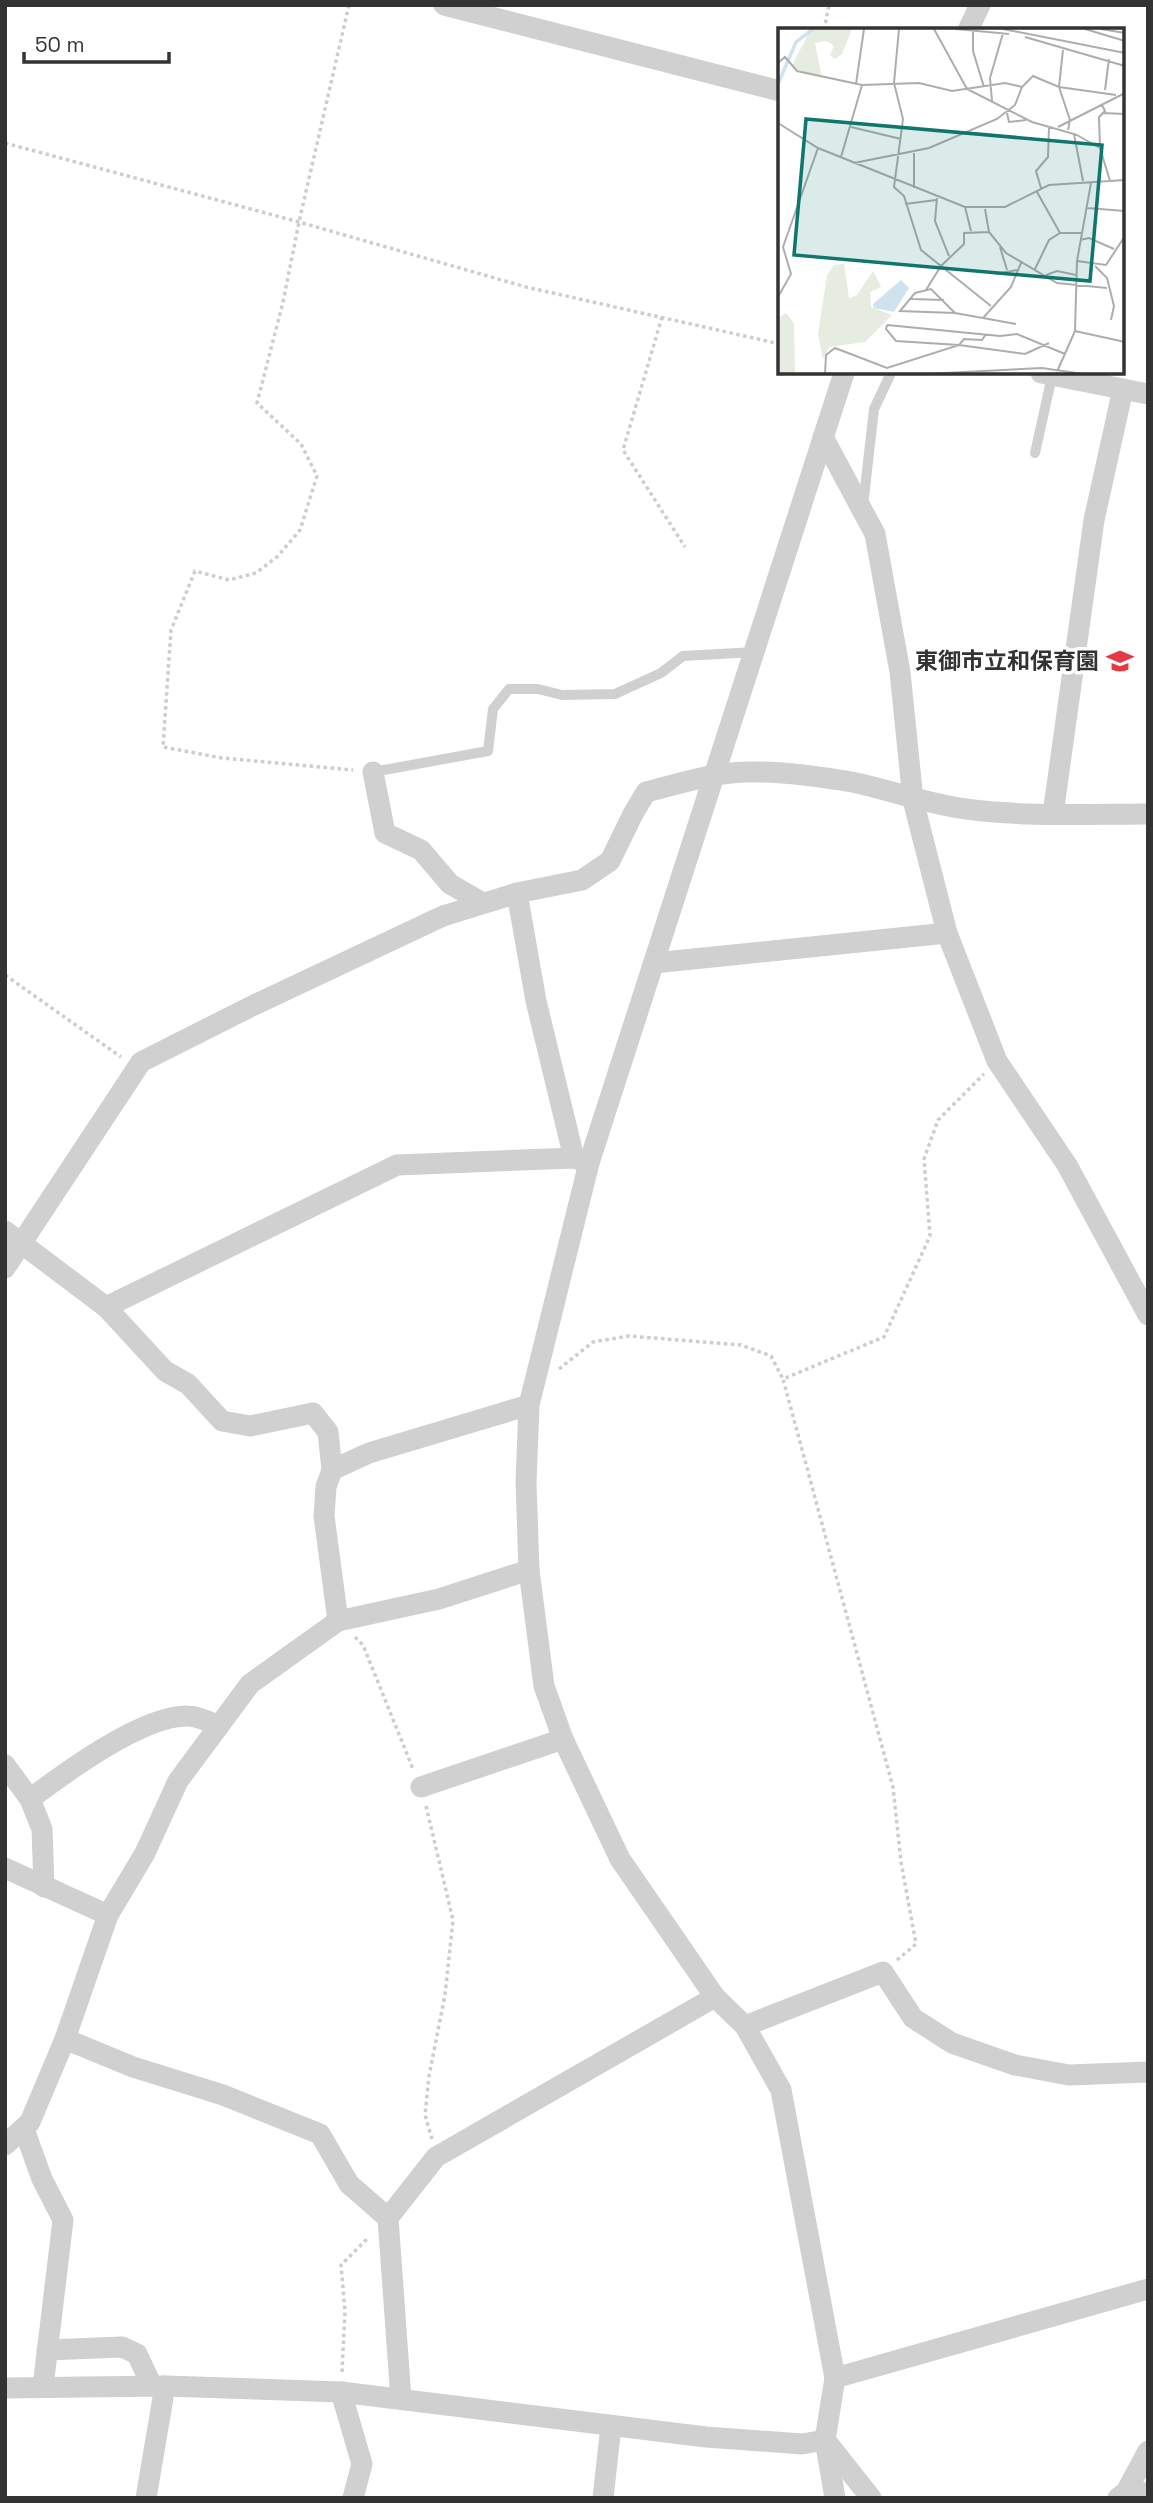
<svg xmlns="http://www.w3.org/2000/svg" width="1153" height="2503" font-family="'Space Grotesk','Noto Sans JP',sans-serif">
<rect width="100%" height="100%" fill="#fff"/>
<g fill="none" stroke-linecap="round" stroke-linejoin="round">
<g stroke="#cdcdcd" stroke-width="3.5" stroke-dasharray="3.5 3.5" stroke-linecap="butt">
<path d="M349,5L299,222L283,302L257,403L301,444L317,476L300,530L278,556L256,573L229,580L195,571L171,630L163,747L222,758L353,770"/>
<path d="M824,30L829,5"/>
<path d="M5,143L299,222L526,287L780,344"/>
<path d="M662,317L623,450L685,547"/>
<path d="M5,975L121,1057"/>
<path d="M559,1369L593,1342L629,1336L741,1345L771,1356L783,1379"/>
<path d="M355,1637L363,1645L413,1769"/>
<path d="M426,1806L453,1920L445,1995L429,2076L425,2115L432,2139"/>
<path d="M897,1960L916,1944L901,1862L893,1787L783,1379L884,1337L930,1236L924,1159L938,1120L984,1074"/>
<path d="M342,2372L345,2311L341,2265L369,2237"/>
</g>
<g stroke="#d0d0d0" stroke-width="10">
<path d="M1035,453L1052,376"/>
<path d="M863,506L874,409L891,373"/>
<path d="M373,772L488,751L493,709L509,689H538L562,695L615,694L661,673L683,656L755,652"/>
</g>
<g stroke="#d0d0d0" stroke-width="21">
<path d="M444,5L780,91"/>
<path d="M968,30L980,5"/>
<path d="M1041,373L1148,394"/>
<path d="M823,437L875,534L900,672L913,800L947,933L997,1061L1067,1165L1148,1315"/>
<path d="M373,772L385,833L421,850L450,884L483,903"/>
<path d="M1053,814L1094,520L1123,389"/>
<path d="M517,893L536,1001L574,1158"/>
<path d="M654,963L947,933"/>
<path d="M5,1231L106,1307L165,1371L188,1384L222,1421L250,1426L313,1413L328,1432L332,1470L326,1487L324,1516L338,1621"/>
<path d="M5,1268L141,1062L252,1006L443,916L517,893L582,880L610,861L633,814L646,792C678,784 712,773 745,772C781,771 817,776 852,782C890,790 927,804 966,809C1026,817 1088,814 1148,814"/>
<path d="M106,1307L397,1165L574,1158L589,1163"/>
<path d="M332,1470L369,1453L529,1405"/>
<path d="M5,1765L30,1799L42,1829L44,1887"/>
<path d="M421,1787L563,1739"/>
<path d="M30,1799C66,1772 143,1715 188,1716C198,1716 210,1722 219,1726"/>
<path d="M5,1868L108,1915"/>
<path d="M745,2026L883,1972L913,2018L952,2043L1015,2065L1069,2075L1148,2072"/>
<path d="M65,2039L133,2067L223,2095L320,2134L349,2184L388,2218"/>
<path d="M24,2129L42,2179L63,2220L43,2387"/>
<path d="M5,2145L30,2122L65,2039L108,1915L145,1853L178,1781L250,1684L338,1621L439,1599L529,1570"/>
<path d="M47,2350L122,2347L137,2354L152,2386"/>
<path d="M835,2378L1148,2289"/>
<path d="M5,2388L165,2386L341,2392L706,2437L802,2444L825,2440"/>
<path d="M341,2392L362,2464L353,2498"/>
<path d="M401,2399L388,2218L436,2157L715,1997"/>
<path d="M826,2441L871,2498"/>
<path d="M1126,2492L1148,2451"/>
<path d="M146,2498L165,2386"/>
<path d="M603,2498L611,2426"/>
<path d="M835,2498L825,2440L835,2378L781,2090L745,2026L715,1997L620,1859L563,1739L544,1686L529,1570L526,1482L529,1405L589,1163L844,373"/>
<path d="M1118,2498L1126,2492L1148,2493"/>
</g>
</g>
<defs>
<symbol id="school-bare" viewBox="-9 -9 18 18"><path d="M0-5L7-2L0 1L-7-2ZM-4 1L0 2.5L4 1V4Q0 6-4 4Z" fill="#e63946" stroke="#fff" stroke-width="2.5" paint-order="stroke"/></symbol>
</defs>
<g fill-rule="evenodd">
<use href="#school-bare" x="1101" y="642" width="38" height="38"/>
</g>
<g text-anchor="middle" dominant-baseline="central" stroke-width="7" stroke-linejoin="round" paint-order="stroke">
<g font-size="23" font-weight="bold" fill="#333" stroke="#fff" text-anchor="end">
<text x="1099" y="661">東御市立和保育園</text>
</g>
</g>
<g transform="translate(778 28)">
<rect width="346" height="346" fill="#fff"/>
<path d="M33,1H74L64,26L57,31L52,27L56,18L49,13L37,15L44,50L13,39ZM66,236L71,270L79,267L95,243L103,259L92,264L93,279L114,287L87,314L51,319L45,331L40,306L49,247L56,237ZM8,285L16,295L17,346H0V290Z" fill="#e6ecdf"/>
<path d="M123,252L131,260L116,284L96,280L95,276Z" fill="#cfe2ee"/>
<path fill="none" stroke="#cfe2ee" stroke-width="3.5" d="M0,56L18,14L35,1"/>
<path fill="none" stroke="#adadad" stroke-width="2" d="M121,1L116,55L125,91L116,159L126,168L143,222L213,278M156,1L189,61L254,94L296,106L305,153M178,1L231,6M225,1L347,25M307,1L347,13M323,1L347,5M195,3V23L206,59M247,9L347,38M285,22L281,59L292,92L290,102M0,35L7,29L19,43L84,57L141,55L174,63L227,55L244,59M78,56L86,1M327,62L331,31M214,73L212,50L225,5M324,77L327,83L321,89L322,120L332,153M229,85L231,94L248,92M325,85L347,86M0,95L40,120L187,179H227L271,157L347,152M73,99L123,111M280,99L347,65M297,106L322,120M136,125V160M63,129L84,57M76,135L151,120L219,91L237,77L244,59L255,48L281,59L338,67M263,160L258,143L270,129L271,99M259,164L282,205M159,170L157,193L171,228M127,176L158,172M187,179L193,203M309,180L347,183M207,181L211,204L228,225L279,255L329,260M302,212L311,210L336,221M222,219L229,242M299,233L328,237L347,208M317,238L329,250L336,278L333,292M257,241L271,212L282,205H303M217,246L239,242M268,247L279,243L298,247M148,262L163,238L186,216V205L211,204M0,269L13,246L5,219L40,120M133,271L166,272M177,285L153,261L137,265L122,283L177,285L238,296M205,290L233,259L243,235M109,297L222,308L239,306L287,326M109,297L108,301L118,313L181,317L186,311L204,312L208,306M297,303L347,314M47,346L48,327L57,320L109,340L181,317L247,326L271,315M147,346L264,340L305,346M278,346L297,303L299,233L313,155"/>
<path fill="#0f766e" fill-opacity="0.15" stroke="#0f766e" stroke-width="3.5" d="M28,91L324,117L312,253L16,227Z"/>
<rect width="346" height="346" fill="none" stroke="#333" stroke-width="3.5"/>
</g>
<rect width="1153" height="2503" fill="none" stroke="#333333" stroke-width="14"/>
<path d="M24 52v10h145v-10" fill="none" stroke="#333333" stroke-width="3.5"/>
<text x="35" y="52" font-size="21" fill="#333333" stroke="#ffffff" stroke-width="5" paint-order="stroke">50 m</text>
</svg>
